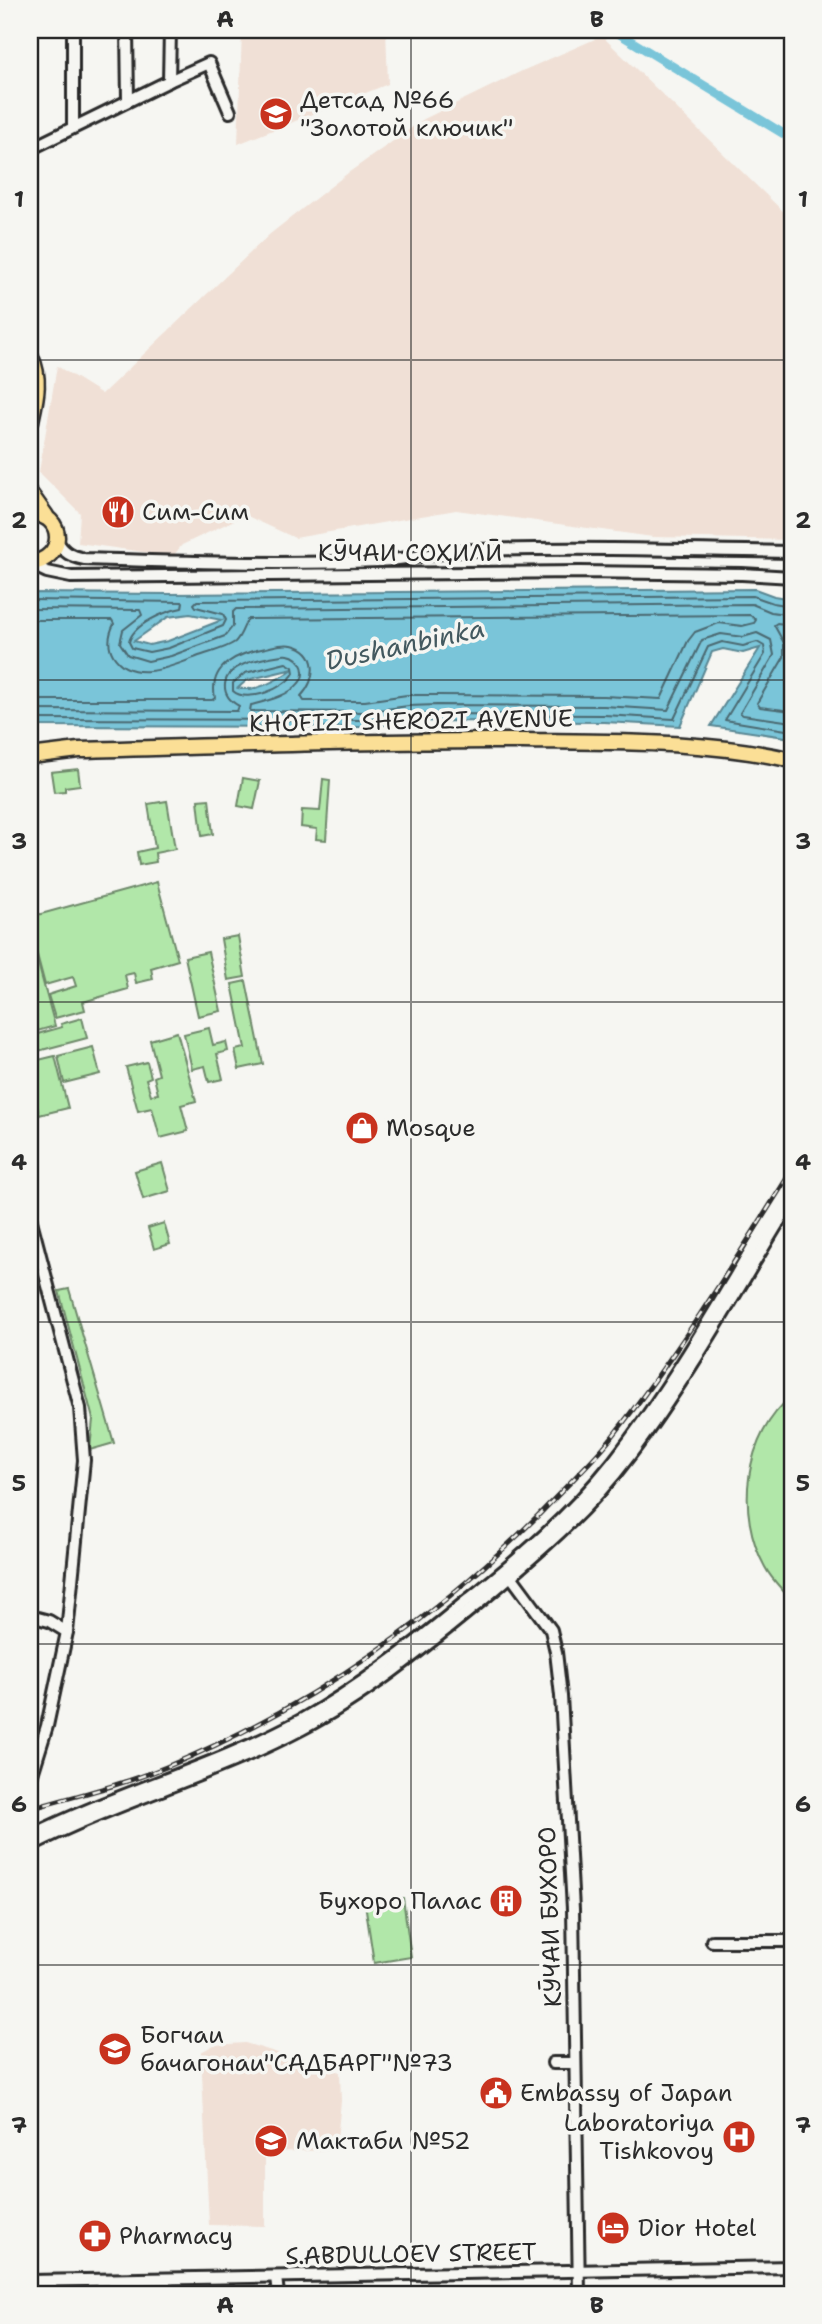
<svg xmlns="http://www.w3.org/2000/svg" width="822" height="2324" font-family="'Shantell Sans',sans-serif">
<rect width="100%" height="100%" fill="#f6f6f2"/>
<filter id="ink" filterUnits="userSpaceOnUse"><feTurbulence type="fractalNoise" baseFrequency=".0143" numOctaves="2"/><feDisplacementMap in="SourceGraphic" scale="14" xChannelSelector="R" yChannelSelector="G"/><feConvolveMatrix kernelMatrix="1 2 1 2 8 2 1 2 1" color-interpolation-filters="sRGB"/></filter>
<g filter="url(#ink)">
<g fill="#f0e0d6">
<path d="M242,30H386L388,84L238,144Z"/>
<path d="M602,36L792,220V540L653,537L456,510L295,538L245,515L182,545L173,556L78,543L80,513L39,472L57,366L102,394L270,234L348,173L424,119L522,71Z"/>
<path d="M245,2043L340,2072L341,2101L336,2150L265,2152V2226L209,2225L201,2052L214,2045Z"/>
</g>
<g fill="#b1e7a9" stroke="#6e896a" stroke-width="2">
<path d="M78,769L80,785L65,787V791L54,792L51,772Z"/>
<path d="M243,778L260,781L254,809L238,806Z"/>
<path d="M323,779L330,780L326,840L316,839L317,829L301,827L302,810L320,811Z"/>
<path d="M209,799L213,834L202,836L198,800Z"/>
<path d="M167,801L175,849L155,853L156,862L139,865L137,852L155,848L148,804Z"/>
<path d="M157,882L178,960L151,968L153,979L136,983L134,973L125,975L128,989L83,1002L85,1010L55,1018L48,995L76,986L73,977L45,985L30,928V917Z"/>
<path d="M30,934L55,1026L30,1033Z"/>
<path d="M238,936L245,977L228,980L221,939Z"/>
<path d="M208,952L221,1011L198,1016L185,957Z"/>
<path d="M246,981L263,1064L239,1069L235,1050L245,1048L232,984Z"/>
<path d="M82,1018L87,1038L38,1051L34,1035L62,1027L61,1024Z"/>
<path d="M209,1028L213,1045L226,1042L228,1051L217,1054L223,1079L209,1082L205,1066L192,1069L184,1034Z"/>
<path d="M177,1032L196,1101L181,1105L188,1131L160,1138L152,1108L138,1111L126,1067L147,1062L151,1077L146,1079L151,1095L158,1094L154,1077L159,1075L150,1040Z"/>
<path d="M93,1047L100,1074L64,1083L58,1056Z"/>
<path d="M55,1056L68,1108L39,1115L35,1097L30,1098V1062Z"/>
<path d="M162,1163L170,1191L143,1199L135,1171Z"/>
<path d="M164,1223L170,1244L154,1249L148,1228Z"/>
<path d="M69,1289L114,1443L90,1450L93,1419L59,1291Z"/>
<path d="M792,1396V1601C783,1590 771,1579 765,1567C735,1513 744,1435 792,1396Z"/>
<path d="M403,1898L411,1957L374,1963L365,1903Z"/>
</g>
<path fill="#7ac5d9" stroke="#5a8793" stroke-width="2" fill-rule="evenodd" d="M755,589L774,596L792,599V738L711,726L760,648L743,653L723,649L712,652L680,726L604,722L437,721L409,722L367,727L30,726V593L169,594ZM190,614L222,620L168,641L149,645L134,641L168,617ZM293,669C279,679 256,693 238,688L247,680Z"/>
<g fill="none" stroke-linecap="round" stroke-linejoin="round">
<g stroke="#4b6971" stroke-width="2">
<path d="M30,600L183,602L182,608C166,611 133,624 129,642L132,648L149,652L169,648L223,626L226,620L223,614L196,607L194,604L197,601L753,596L773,603L792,606"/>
<path d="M30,609L140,610L142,615L123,630L120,643L128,655L148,661L171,656L225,636L233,626V612L236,609L752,604L771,612L792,615"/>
<path d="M30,620H112L114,624C109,634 107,645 113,655C132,686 175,665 199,656C210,652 225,649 235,642C242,635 243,626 248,619L750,615L756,620L754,623L742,626L719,623L695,632L688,641L661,699L604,696L437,695H407L365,701H304L301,696C317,680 319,651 292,645C283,643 275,646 266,648C239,653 208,665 215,698L212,700H30"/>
<path d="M792,625L777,623L774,625L784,643V657L757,703L760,707L792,711"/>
<path d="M286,663L293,667L294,673C286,688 247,704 233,691V683L245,673Z"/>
<path d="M30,710L237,711L239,706C220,696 220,676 240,666C252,660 269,657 282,655C297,652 310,670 299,683C289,696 266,701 251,705L250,711L365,712L408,706L437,705L604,706L668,710L702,640L721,634L743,637L757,633L771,640L774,655L740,713L743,715L792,722"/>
<path d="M30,719L366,720L409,715L437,714L604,715L674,719L708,647L722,642L743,646L757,642L764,646L765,654L725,720L792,731"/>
</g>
<path stroke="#7ac5d9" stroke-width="9" d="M613,30L792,139"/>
<defs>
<g id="minor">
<path d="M73,30V127"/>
<path d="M127,30L128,100"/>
<path d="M169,81L209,63L230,112"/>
<path d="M30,149L169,81L170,30"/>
<path d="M57,541C64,553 71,556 84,559C182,562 282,565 380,561C412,559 443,551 475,550C581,547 686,550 792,552"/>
<path d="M30,564L47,572L71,577L580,572L742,574L792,577"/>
<path d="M30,1217L80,1408L84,1460L67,1632L47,1726L30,1781"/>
<path d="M511,1576L551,1630L556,1652L561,1696L573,1909L579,2294"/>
<path d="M30,1616L49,1621L67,1632"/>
<path d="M30,1836C118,1792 215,1767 301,1720C360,1687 412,1646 464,1603C518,1560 570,1516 613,1462C681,1375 734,1276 792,1182"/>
<path d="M30,1846C118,1801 215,1775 302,1729C365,1696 420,1651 475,1606C531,1559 586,1514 630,1455C689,1377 740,1284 792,1200"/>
<path d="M712,1941H792"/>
<path d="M553,2063H575"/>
<path d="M276,2277L278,2294"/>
<path d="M30,2281L792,2267"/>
</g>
<g id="major">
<path d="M30,513C66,514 66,560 30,563"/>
<path d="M30,756L79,750C227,746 375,740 523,741C613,742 704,740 792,760"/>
</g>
<g id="highway">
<path d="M30,357C40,379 35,398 30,421"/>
<path d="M30,495L45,516"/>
</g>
</defs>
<use href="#minor" stroke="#2b2b2b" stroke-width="16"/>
<use href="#major" stroke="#2b2b2b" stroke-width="19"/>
<use href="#highway" stroke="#2b2b2b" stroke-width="21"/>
<use href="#minor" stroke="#f6f6f2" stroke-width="10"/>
<use href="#major" stroke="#fbdf96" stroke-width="14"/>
<use href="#highway" stroke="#fbdf96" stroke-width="16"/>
<defs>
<path id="rail" d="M30,1809C75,1796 122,1785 166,1767C314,1706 448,1611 558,1495C576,1476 596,1457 612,1437C679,1352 735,1261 792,1170"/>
</defs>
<use href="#rail" stroke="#2b2b2b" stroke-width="5"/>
<use href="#rail" stroke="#f6f6f2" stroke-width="2.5" stroke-dasharray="8" stroke-linecap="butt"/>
</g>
</g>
<path fill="none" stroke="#2b2b2b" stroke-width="2" stroke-opacity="0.55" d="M411,30V2294M30,360H792M30,680H792M30,1002H792M30,1322H792M30,1644H792M30,1965H792"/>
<defs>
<symbol id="school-disc" viewBox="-11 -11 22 22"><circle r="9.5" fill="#c8321e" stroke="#f6f6f2"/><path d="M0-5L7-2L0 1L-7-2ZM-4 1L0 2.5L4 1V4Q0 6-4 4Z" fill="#fff"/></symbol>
<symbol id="restaurant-disc" viewBox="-11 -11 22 22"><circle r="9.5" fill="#c8321e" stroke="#f6f6f2"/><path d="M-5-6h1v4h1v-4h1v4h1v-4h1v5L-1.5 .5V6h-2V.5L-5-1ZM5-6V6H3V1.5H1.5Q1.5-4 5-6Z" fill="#fff"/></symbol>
<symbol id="shop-disc" viewBox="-11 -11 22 22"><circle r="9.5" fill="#c8321e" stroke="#f6f6f2"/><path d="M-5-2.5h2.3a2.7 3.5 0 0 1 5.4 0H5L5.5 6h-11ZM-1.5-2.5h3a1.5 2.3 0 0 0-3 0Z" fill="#fff"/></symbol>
<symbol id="building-disc" viewBox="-11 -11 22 22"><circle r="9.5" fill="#c8321e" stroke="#f6f6f2"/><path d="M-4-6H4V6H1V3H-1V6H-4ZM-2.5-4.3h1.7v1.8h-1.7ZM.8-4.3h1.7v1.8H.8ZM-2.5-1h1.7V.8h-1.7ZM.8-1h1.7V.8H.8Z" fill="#fff"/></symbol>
<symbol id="civic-disc" viewBox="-11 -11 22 22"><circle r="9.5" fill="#c8321e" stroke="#f6f6f2"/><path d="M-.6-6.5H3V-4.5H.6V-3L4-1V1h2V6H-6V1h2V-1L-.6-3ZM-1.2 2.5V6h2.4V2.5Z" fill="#fff"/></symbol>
<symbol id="hospital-disc" viewBox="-11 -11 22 22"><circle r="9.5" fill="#c8321e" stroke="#f6f6f2"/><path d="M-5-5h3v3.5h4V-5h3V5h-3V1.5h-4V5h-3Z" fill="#fff"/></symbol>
<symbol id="hotel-disc" viewBox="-11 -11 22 22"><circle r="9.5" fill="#c8321e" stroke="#f6f6f2"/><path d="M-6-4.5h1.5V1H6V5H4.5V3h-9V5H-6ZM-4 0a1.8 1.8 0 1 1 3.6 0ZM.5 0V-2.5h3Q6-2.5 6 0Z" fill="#fff"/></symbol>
<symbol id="pharmacy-disc" viewBox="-11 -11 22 22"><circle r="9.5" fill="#c8321e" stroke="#f6f6f2"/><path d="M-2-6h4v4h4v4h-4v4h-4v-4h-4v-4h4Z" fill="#fff"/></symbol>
</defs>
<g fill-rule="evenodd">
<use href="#school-disc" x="257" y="95" width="38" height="38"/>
<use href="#restaurant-disc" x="99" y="493" width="38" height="38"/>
<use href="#shop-disc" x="343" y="1109" width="38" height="38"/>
<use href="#building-disc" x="487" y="1882" width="38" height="38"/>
<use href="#school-disc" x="96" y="2030" width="38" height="38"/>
<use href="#civic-disc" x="477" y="2074" width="38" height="38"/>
<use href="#hospital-disc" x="720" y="2118" width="38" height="38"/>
<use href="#school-disc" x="252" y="2122" width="38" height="38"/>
<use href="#hotel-disc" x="594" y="2209" width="38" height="38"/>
<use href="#pharmacy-disc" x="76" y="2217" width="38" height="38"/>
</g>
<g text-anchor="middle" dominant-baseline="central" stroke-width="7" stroke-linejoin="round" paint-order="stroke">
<g font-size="24" fill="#2b2b2b" stroke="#f6f6f2" text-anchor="start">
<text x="300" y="100">Детсад №66<tspan x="300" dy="28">"Золотой ключик"</tspan></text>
<text x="142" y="512">Сим-Сим</text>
<text x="386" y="1128">Mosque</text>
<text x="482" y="1901" text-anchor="end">Бухоро Палас</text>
<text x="140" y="2035">Богчаи<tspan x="140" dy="28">бачагонаи"САДБАРГ"№73</tspan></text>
<text x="520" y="2093">Embassy of Japan</text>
<text x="714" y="2123" text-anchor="end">Laboratoriya<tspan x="714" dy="28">Tishkovoy</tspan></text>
<text x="296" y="2141">Мактаби №52</text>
<text x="638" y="2228">Dior Hotel</text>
<text x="119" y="2236">Pharmacy</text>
</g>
<g font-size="24" fill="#2b2b2b" stroke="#f6f6f2">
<text x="410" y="553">КӮЧАИ СОҲИЛӢ</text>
<text transform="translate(411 721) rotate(-1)">KHOFIZI SHEROZI AVENUE</text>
<text transform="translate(550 1917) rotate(-92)">КӮЧАИ БУХОРО</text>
<text transform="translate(411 2254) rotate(-1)">S.ABDULLOEV STREET</text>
</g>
<g font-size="26" font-style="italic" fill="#43595f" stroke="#f6f6f2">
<text transform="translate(405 644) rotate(-12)">Dushanbinka</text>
</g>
</g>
<rect width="822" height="2324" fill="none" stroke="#f6f6f2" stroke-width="77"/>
<rect x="38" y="38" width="746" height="2248" fill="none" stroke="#2b2b2b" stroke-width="2.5"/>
<g font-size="23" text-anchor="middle" font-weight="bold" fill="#2b2b2b">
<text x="225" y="27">A</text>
<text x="597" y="27">B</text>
<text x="19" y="207">1</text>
<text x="803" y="207">1</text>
<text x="19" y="528">2</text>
<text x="803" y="528">2</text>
<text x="19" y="849">3</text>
<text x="803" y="849">3</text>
<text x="19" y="1170">4</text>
<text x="803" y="1170">4</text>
<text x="19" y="1491">5</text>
<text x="803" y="1491">5</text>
<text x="19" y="1812">6</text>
<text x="803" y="1812">6</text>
<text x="19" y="2133">7</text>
<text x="803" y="2133">7</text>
<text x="225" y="2313">A</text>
<text x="597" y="2313">B</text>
</g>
</svg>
